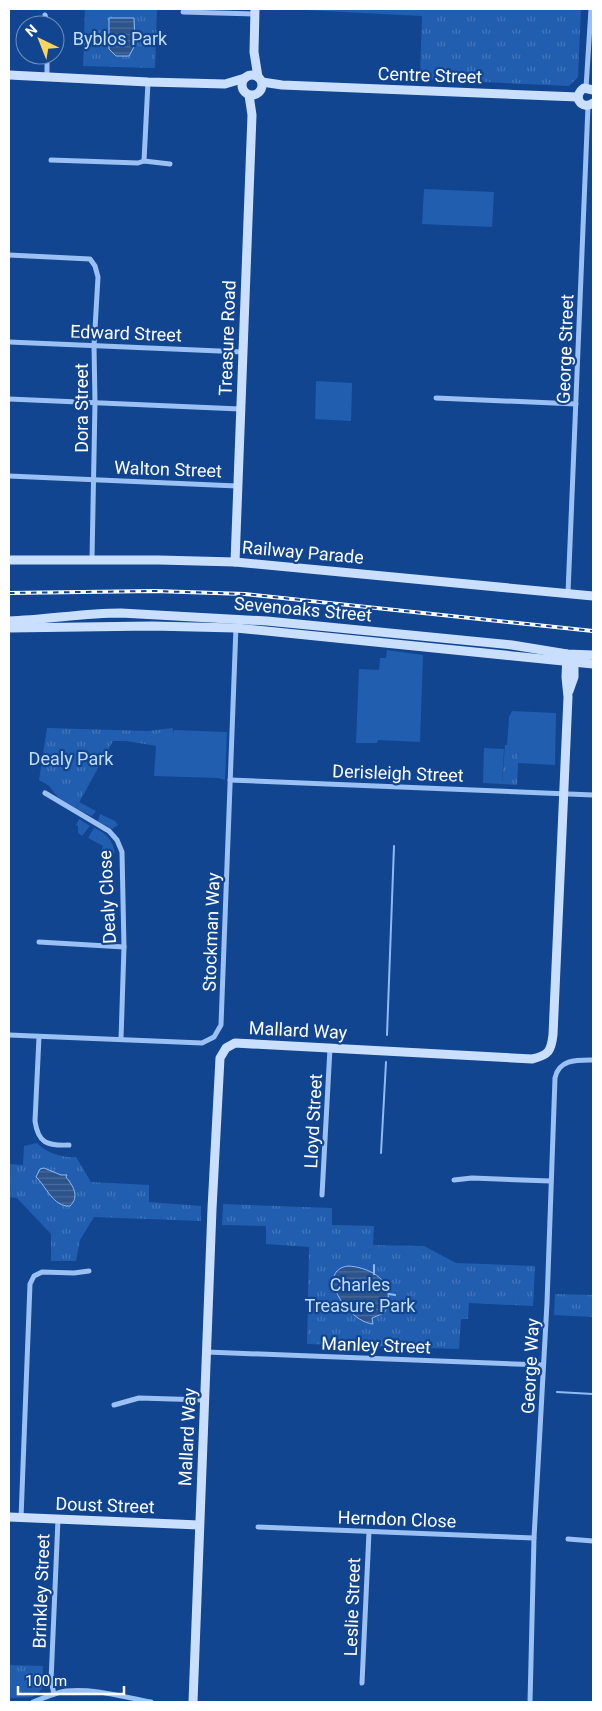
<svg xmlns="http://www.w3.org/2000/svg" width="602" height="1711" font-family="Roboto,sans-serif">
<defs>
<pattern id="park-tufts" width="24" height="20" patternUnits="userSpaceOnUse" patternTransform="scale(1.25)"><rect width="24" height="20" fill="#225eb0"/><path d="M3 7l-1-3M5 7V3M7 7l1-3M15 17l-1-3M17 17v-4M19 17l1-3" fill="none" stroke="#4376bc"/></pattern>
<pattern id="water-rules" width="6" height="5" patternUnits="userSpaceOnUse" patternTransform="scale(1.25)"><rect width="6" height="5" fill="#2d538b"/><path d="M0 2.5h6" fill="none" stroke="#4c6d9c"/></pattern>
</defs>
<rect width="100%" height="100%" fill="#114590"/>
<g fill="#225eb0">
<path d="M424,189L494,192L492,227L422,224Z"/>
<path d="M316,381L352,383L351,421L315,419Z"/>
<path d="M387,650L423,655L420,742L378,740L377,743H356L359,669L379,670L380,658H386Z"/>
<path d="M512,711L556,713L555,765L518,763L519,746H507L509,717Z"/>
<path d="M174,730L227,732L225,780L218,778L154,776L157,732L173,733Z"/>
<path d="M484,748L504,749L502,784L483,783Z"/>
<path d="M79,802L96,811L93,815L91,816L76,808Z"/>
<path d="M100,814L115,821L118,825L112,829L98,821Z"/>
<path d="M79,819L90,826L82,836L78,833V826L76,825Z"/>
<path d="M94,828C106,832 113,841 115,853L102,854L101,852L103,846L88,838Z"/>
</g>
<g fill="url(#park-tufts)">
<path d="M85,9H157L155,68L83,66Z"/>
<path d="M286,9H581L578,77L569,86L420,79L422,16Z"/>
<path d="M47,728L148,731L173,728V733H158L157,746L126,741H113L76,808L59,798L48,785L39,780Z"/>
<path d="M505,745L519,746L517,785L502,784Z"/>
<path d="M37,1143C46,1153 63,1158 76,1157L91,1182L149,1185V1202L201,1206V1221L94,1217L80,1240L76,1261H51V1234L17,1198L9,1197V1164L23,1165L24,1146Z"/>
<path d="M223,1204L332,1208V1225L374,1226L373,1245L424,1246L456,1263L535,1266L533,1306L469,1303L468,1319H461L459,1349L307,1344L309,1247L266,1244V1226L222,1225Z"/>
<path d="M555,1294L593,1295V1317L554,1315Z"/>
<path d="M9,1665L43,1666L42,1689L32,1697L9,1698Z"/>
</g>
<g fill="url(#water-rules)" stroke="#8dbbf6">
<path d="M109,18H134L135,45L129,56H116L109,49Z"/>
<path d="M44,1168L61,1175H67L66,1177C73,1186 80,1196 70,1206C53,1207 46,1186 36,1177L40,1169Z"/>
<path d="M348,1266C367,1267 391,1278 388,1300C387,1314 384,1313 372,1318L373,1324C348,1322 314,1271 348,1266Z"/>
</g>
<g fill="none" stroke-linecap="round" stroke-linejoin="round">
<g stroke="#8dbbf6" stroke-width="2">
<path d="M387,1035L394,846"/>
<path d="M381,1153L386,1062"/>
<path d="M374,1274V1265"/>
<path d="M389,1294L395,1295"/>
<path d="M557,1392L593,1394"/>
</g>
<g stroke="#9bc0f3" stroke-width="5">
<path d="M183,12L255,14"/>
<path d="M45,15L48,25"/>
<path d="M47,77V55"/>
<path d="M586,88L591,9"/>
<path d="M51,160L138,163L144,161L170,164"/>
<path d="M144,161L148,82"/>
<path d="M9,255L90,259L95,266L98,277L94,346L95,403L92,559"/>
<path d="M9,342L243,352"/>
<path d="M436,398L576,404"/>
<path d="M9,399L240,409"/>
<path d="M9,476L237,486"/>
<path d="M568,593L588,106"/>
<path d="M230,780L593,795"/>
<path d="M45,793L109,831L117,840L122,852L124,947L121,1039"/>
<path d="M39,942L124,947"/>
<path d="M9,1035L202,1043L214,1037L221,1025L236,626"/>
<path d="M39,1037L35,1121C38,1143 47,1146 69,1145"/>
<path d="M454,1180L472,1178L550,1181"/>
<path d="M322,1195L330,1048"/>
<path d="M207,1352L543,1365"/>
<path d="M114,1405L139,1398L205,1400"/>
<path d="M21,1518L30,1284L34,1276L42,1272L74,1273L89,1271"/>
<path d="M258,1527L534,1538"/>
<path d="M568,1539L593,1541"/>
<path d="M362,1683L369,1532"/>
<path d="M54,1694L51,1681L58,1519"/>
<path d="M33,1702C44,1698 54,1693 66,1691C94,1688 123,1697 151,1702"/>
<path d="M530,1702L534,1538L547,1303L555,1078C559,1059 577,1060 593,1060"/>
</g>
<g stroke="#cadffd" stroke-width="9">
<path d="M255,9L254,52L258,77"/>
<circle cx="252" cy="85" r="10"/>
<path d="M9,75L148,82L225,84L245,78"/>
<path d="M262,82L282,85L578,97"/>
<path d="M593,90L584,88C572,96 581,111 593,103"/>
<path d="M9,560H159L235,562L593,596"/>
<path d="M235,562L252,115L249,95"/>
<path d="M9,621C46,620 83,613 121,613L267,621L512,645L567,654L593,655"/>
<path d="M9,628L152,626L236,628L593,664"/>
<path d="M569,691L574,677V658"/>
<path d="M9,1517L199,1525"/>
<path d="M193,1702L212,1209L220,1058L226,1048L235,1043L532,1059C549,1055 551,1051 553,1035L568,697L566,677L567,654"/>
</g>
<defs>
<path id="rail" d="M9,593L155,591L245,594L593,631"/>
</defs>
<use href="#rail" stroke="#fff" stroke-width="4"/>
<use href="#rail" stroke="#114590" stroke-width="2" stroke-dasharray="5.5" stroke-linecap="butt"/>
</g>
<g text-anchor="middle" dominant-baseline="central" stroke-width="4.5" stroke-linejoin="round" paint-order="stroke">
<g font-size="18" fill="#c2dcfd" stroke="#114590">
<text x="120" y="38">Byblos Park</text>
<text x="71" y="758">Dealy Park</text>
<text x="360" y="1284">Charles<tspan x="360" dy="21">Treasure Park</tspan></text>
</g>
<g font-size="18" fill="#fff" stroke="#114590">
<text transform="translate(430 75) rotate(2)">Centre Street</text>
<text transform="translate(126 333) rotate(2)">Edward Street</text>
<text transform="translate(227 338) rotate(-88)">Treasure Road</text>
<text transform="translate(565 349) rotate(-88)">George Street</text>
<text transform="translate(81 408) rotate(-90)">Dora Street</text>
<text transform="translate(168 469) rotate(2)">Walton Street</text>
<text transform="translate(303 552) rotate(5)">Railway Parade</text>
<text transform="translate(303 609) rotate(5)">Sevenoaks Street</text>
<text transform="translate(398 773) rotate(2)">Derisleigh Street</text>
<text transform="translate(107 897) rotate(-93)">Dealy Close</text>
<text transform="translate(211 932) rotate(-88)">Stockman Way</text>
<text transform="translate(298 1030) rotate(3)">Mallard Way</text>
<text transform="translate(313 1121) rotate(-87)">Lloyd Street</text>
<text transform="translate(376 1345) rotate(2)">Manley Street</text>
<text transform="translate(530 1366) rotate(-87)">George Way</text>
<text transform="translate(187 1437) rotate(-87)">Mallard Way</text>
<text transform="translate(105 1505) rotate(2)">Doust Street</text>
<text transform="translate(397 1519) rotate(2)">Herndon Close</text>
<text transform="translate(41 1591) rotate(-88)">Brinkley Street</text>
<text transform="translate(352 1607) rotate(-88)">Leslie Street</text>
</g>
</g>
<rect width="602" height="1711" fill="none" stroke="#ffffff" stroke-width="20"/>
<g transform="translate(40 40) rotate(317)"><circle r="24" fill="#114590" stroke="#708fbc"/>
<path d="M0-4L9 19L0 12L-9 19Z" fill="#ffd45d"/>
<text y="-8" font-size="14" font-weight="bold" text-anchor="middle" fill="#ffffff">N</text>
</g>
<path d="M18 1686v8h106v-8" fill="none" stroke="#ffffff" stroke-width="2.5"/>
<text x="25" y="1686" font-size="15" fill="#ffffff" stroke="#114590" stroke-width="4" paint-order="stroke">100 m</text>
</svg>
